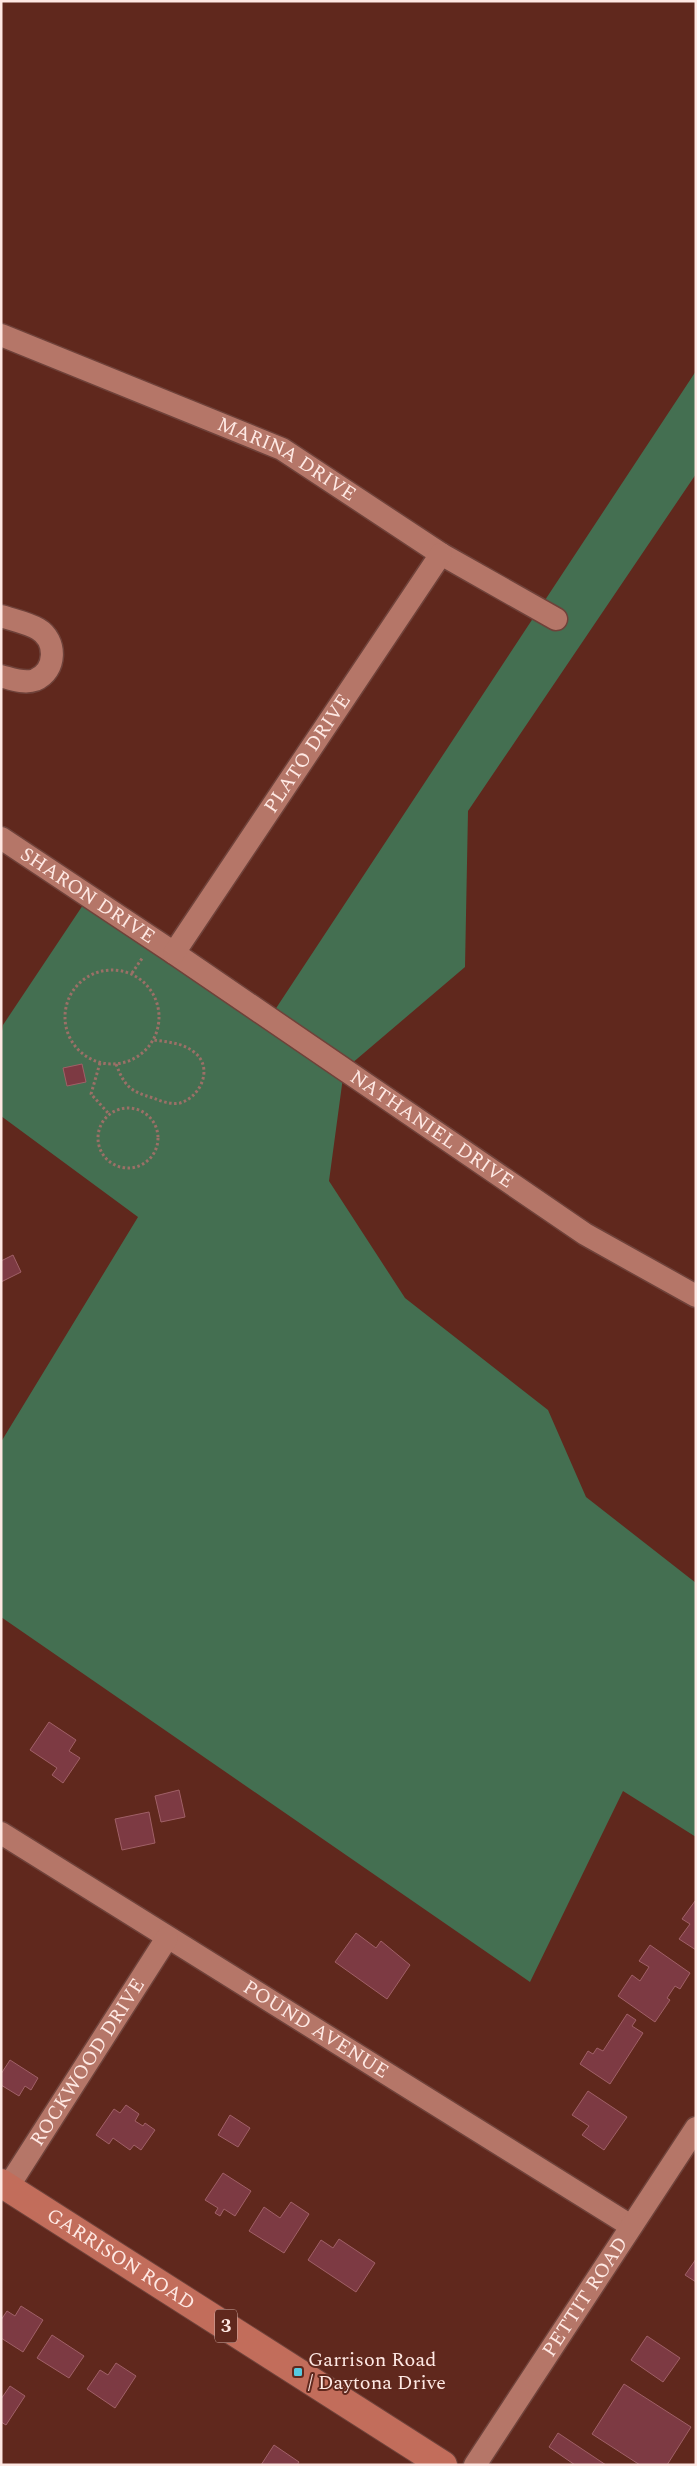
<svg xmlns="http://www.w3.org/2000/svg" width="697" height="2466" font-family="Spectral,serif">
<rect width="100%" height="100%" fill="#60281d"/>
<path fill="#446f51" d="M696,371V474L468,811L465,967L344,1070L329,1181L405,1298L548,1410L586,1497L696,1583V1837L623,1791L530,1982L1,1617V1442L138,1217L1,1116V1037L3,1025L83,905L265,1025Z"/>
<g fill="#7d3a43" stroke="#a06067">
<path d="M82,1064L86,1082L67,1086L63,1068Z"/>
<path d="M13,1255L21,1272L1,1282V1261Z"/>
<path d="M49,1722L76,1740L69,1751L80,1758L63,1783L52,1775L57,1768L30,1750Z"/>
<path d="M179,1790L185,1817L161,1822L155,1796Z"/>
<path d="M149,1812L155,1843L122,1850L115,1819Z"/>
<path d="M695,1901H696V1950L679,1939L690,1924L682,1919Z"/>
<path d="M356,1933L376,1948L381,1941L410,1965L387,1999L335,1962Z"/>
<path d="M650,1945L690,1973L680,1989L675,1986L667,1998L670,2000L655,2022L618,1996L632,1975L640,1981L649,1967L639,1961Z"/>
<path d="M627,2014L636,2020L632,2026L643,2033L610,2084L580,2064L588,2051L593,2054L597,2048L603,2051Z"/>
<path d="M10,2060L38,2078L31,2090L25,2086L19,2096L1,2085V2074Z"/>
<path d="M588,2091L627,2117L604,2150L582,2135L589,2126L572,2115Z"/>
<path d="M126,2105L139,2114L135,2121L143,2126L145,2123L155,2130L141,2150L134,2145L130,2150L113,2138L109,2144L96,2135L114,2109L120,2113Z"/>
<path d="M230,2115L250,2128L238,2147L218,2135Z"/>
<path d="M223,2173L251,2191L235,2216L224,2209L220,2216L215,2213L218,2208L205,2200Z"/>
<path d="M291,2202L309,2214L284,2253L249,2231L264,2207L280,2218Z"/>
<path d="M339,2239L375,2263L356,2292L308,2260L321,2240L333,2248Z"/>
<path d="M696,2259V2282L685,2275Z"/>
<path d="M21,2306L43,2320L23,2352L1,2338V2320L7,2311L15,2316Z"/>
<path d="M52,2335L84,2356L69,2378L37,2358Z"/>
<path d="M647,2336L680,2358L663,2382L631,2360Z"/>
<path d="M116,2363L136,2376L115,2408L87,2389L100,2370L108,2375Z"/>
<path d="M624,2384L691,2427L667,2465H640L592,2434Z"/>
<path d="M10,2386L25,2396L6,2425L1,2422V2399Z"/>
<path d="M558,2433L606,2465H575L549,2447Z"/>
<path d="M274,2445L299,2462L297,2465H261Z"/>
</g>
<g fill="none" stroke-linecap="round" stroke-linejoin="round">
<defs>
<g id="minor">
<path id="s1" d="M1,335L282,449L441,554L556,619"/>
<path d="M1,616C13,620 28,623 38,629C57,640 57,671 35,680C24,684 12,679 1,676"/>
<path id="s2" d="M1,838L174,953L585,1234L696,1296"/>
<path id="s3" d="M174,953L441,554"/>
<path id="s4" d="M1,1833L631,2226"/>
<path id="s5" d="M8,2187L167,1938"/>
<path id="s6" d="M475,2465L696,2128"/>
</g>
<g id="major">
<path id="s7" d="M1,2183L443,2465"/>
</g>
</defs>
<use href="#minor" stroke="#6f423a" stroke-width="25"/>
<use href="#major" stroke="#6f423a" stroke-width="30"/>
<g stroke="#9b7067" stroke-width="3" stroke-dasharray="2.5 2.5" stroke-linecap="butt">
<circle cx="112" cy="1017" r="47"/>
<path d="M132,973L143,957"/>
<path d="M100,1063L91,1094L109,1114"/>
<path d="M116,1064C125,1087 130,1091 153,1098C161,1101 171,1105 180,1103C201,1097 214,1067 194,1052C183,1043 168,1042 154,1040"/>
<circle cx="128" cy="1138" r="30"/>
</g>
<use href="#minor" stroke="#b57668" stroke-width="22"/>
<use href="#major" stroke="#c26d5b" stroke-width="28"/>
</g>
<rect fill="#56c9e0" stroke="#60281d" stroke-width="2" x="293" y="2367" width="10" height="10" rx="2.5"/>
<g text-anchor="middle" dominant-baseline="central" stroke-width="4" stroke-linejoin="round" paint-order="stroke">
<rect fill="#60281d" stroke="#cfaea8" stroke-width="1" x="215" y="2309.5" width="22" height="33" rx="4"/>
<g font-size="19" font-weight="bold" fill="#fee8e3">
<text x="226" y="2326">3</text>
</g>
<g font-size="20" fill="#fee8e3" stroke="#60281d">
<text stroke="none"><textPath href="#s1" startOffset="312">MARINA DRIVE</textPath></text>
<text stroke="none"><textPath href="#s3" startOffset="240">PLATO DRIVE</textPath></text>
<text stroke="none"><textPath href="#s2" startOffset="104">SHARON DRIVE</textPath></text>
<text stroke="none"><textPath href="#s2" startOffset="520">NATHANIEL DRIVE</textPath></text>
<text stroke="none"><textPath href="#s4" startOffset="371">POUND AVENUE</textPath></text>
<text stroke="none"><textPath href="#s5" startOffset="148">ROCKWOOD DRIVE</textPath></text>
<text stroke="none"><textPath href="#s7" startOffset="142">GARRISON ROAD</textPath></text>
<text stroke="none"><textPath href="#s6" startOffset="201">PETTIT ROAD</textPath></text>
</g>
<g font-size="20" fill="#fee8e3" stroke="#60281d" text-anchor="start">
<text x="308" y="2360">Garrison Road<tspan x="308" dy="23">/ Daytona Drive</tspan></text>
</g>
</g>
<rect width="697" height="2466" fill="none" stroke="#fee8e3" stroke-width="5"/>
</svg>
